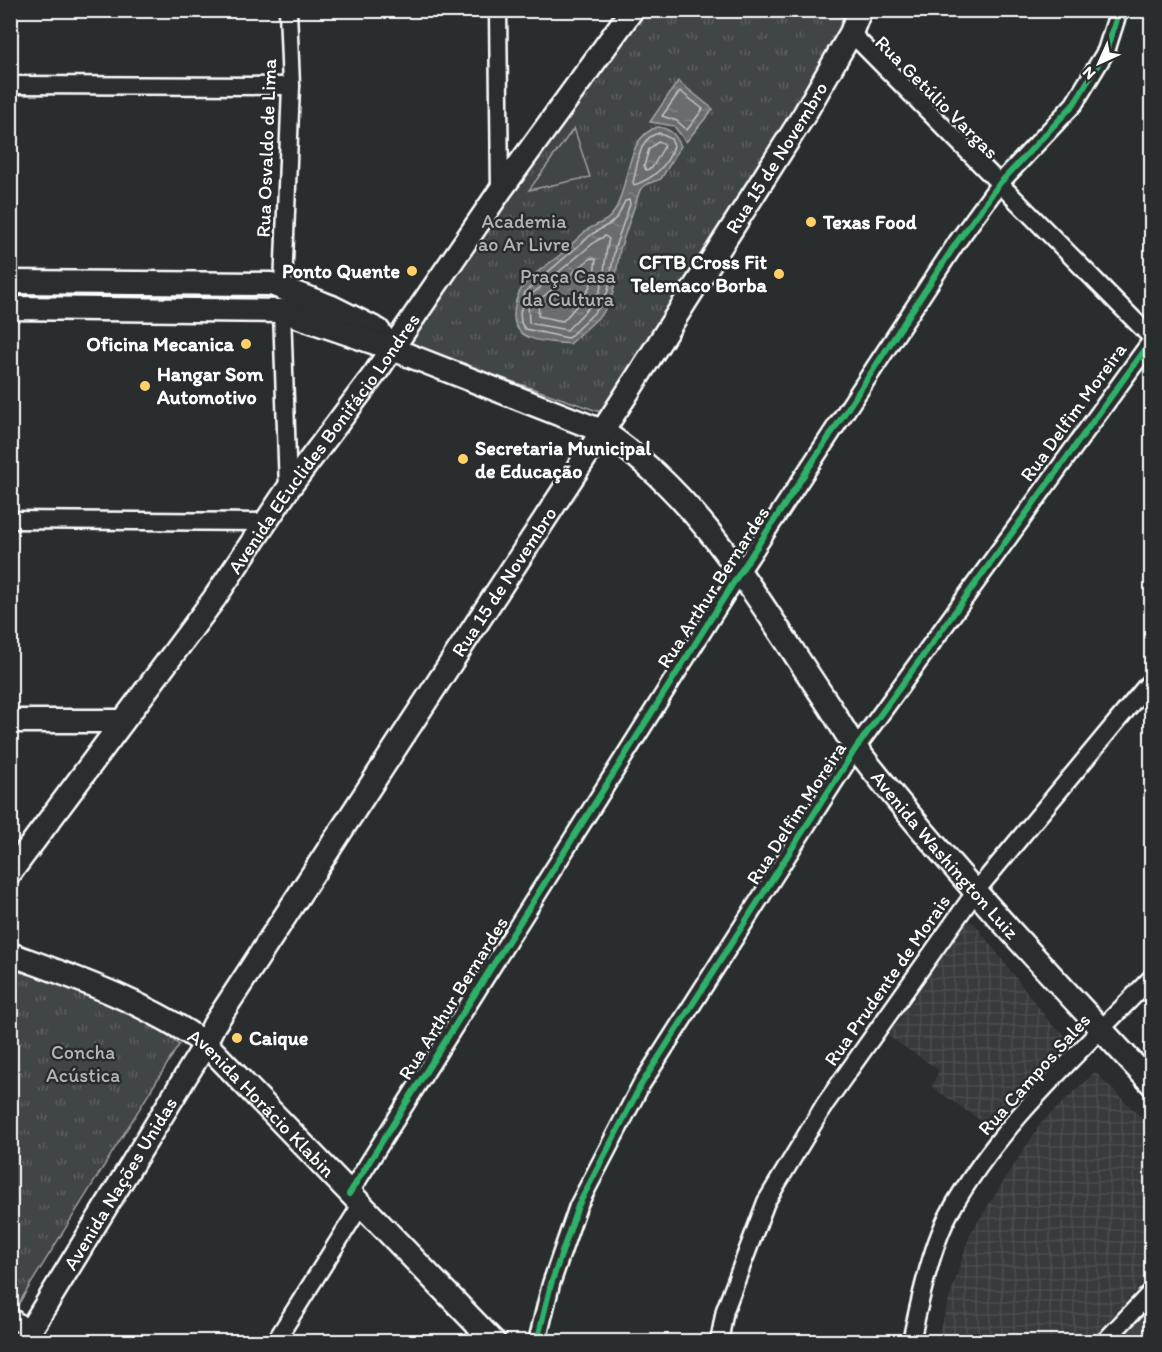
<svg xmlns="http://www.w3.org/2000/svg" width="1162" height="1352" font-family="Itim,sans-serif">
<defs>
<pattern id="industrial-grid" width="8" height="8" patternUnits="userSpaceOnUse" patternTransform="scale(1.5)"><rect width="8" height="8" fill="#373a3b"/><path d="M0 4h8M4 0v8" fill="none" stroke="#4b4e4f"/></pattern>
<pattern id="grass-dots" width="8" height="8" patternUnits="userSpaceOnUse" patternTransform="scale(1.5)"><rect width="8" height="8" fill="#414445"/><path d="M2 2h.1M6 6h.1" fill="none" stroke="#5e6061" stroke-width="1.8" stroke-linecap="round"/></pattern>
<pattern id="park-tufts" width="24" height="20" patternUnits="userSpaceOnUse" patternTransform="scale(1.5)"><rect width="24" height="20" fill="#414445"/><path d="M3 7l-1-3M5 7V3M7 7l1-3M15 17l-1-3M17 17v-4M19 17l1-3" fill="none" stroke="#5e6061"/></pattern>
<pattern id="water-ripples" width="26" height="14" patternUnits="userSpaceOnUse" patternTransform="scale(1.5)"><rect width="26" height="14" fill="#6a6c6d"/><path d="M2 4q2-2 4 0t4 0M15 11q2-2 4 0t4 0" fill="none" stroke="#808283"/></pattern>
</defs>
<rect width="100%" height="100%" fill="#2a2d2e"/>
<filter id="ink" filterUnits="userSpaceOnUse"><feTurbulence type="fractalNoise" baseFrequency=".0167" numOctaves="2"/><feDisplacementMap in="SourceGraphic" scale="12" xChannelSelector="R" yChannelSelector="G"/><feConvolveMatrix kernelMatrix="1 2 1 2 8 2 1 2 1" color-interpolation-filters="sRGB"/></filter>
<g filter="url(#ink)">
<g fill="url(#industrial-grid)">
<path d="M967,921L974,923L1052,1025L1066,1035L1068,1044L990,1127L932,1087L939,1070L888,1036Z"/>
<path d="M1095,1072L1151,1127V1274L1090,1341H936L970,1234L1041,1123Z"/>
</g>
<path fill="url(#grass-dots)" stroke="#a0a2a2" stroke-width="1.5" d="M11,293H184V299L11,298Z"/>
<g fill="url(#park-tufts)" stroke="#a0a2a2" stroke-width="1.5">
<path d="M643,11H853L808,95L609,415L401,343Z"/>
<path d="M11,970L124,998L179,1045L11,1316Z"/>
<path d="M1151,1307V1341H1118Z"/>
</g>
<path fill="#414445" stroke="#a0a2a2" stroke-width="1.5" d="M574,128L590,177L529,190Z"/>
<g fill="url(#water-ripples)" stroke="#a6a7a7" stroke-width="1.5">
<path d="M678,81L713,109L686,142L674,126L650,122Z"/>
<path d="M658,127C671,129 675,134 681,146L661,179L647,184L640,190L620,249L613,293L603,313L570,344C550,342 515,343 514,317C513,284 537,273 560,255C570,247 578,237 587,230C596,224 608,222 614,212C630,186 625,136 658,127Z"/>
</g>
<g fill="none" stroke-linecap="round" stroke-linejoin="round">
<g stroke="#c3c4c5" stroke-width="1.5">
<path d="M680,91L703,109L687,130L677,121L662,116Z"/>
<path d="M659,133L671,139L674,146C667,166 653,179 634,185L633,182C639,164 637,138 659,133Z"/>
<path d="M659,141L665,145L652,168L646,170L644,166L649,149Z"/>
<path d="M625,201L629,200L630,204L615,247L608,291L598,309L568,338L525,329L521,323L520,313L525,292L592,234L611,223L618,216Z"/>
<path d="M605,236L609,239C604,255 606,275 600,290C593,306 578,318 567,330L529,323L528,304L531,295L596,241Z"/>
<path d="M591,258L596,259C593,292 583,298 563,321L538,316L539,300Z"/>
</g>
<defs>
<g id="street">
<path d="M498,10L500,191"/>
<path d="M851,33L1152,338"/>
<path d="M10,85L291,86"/>
<path d="M283,286L291,86L288,10"/>
<path d="M282,311L288,489"/>
<path d="M10,520L266,522"/>
<path d="M349,1194L739,574L957,242L1000,183L1074,104L1106,51L1119,10"/>
<path d="M10,1316L30,1331"/>
<path d="M275,1342L361,1205"/>
<path d="M537,1342L551,1284L578,1206L641,1085L856,748L1152,340"/>
<path d="M719,1342L725,1310L766,1202L825,1104L976,891L1152,679"/>
<path d="M911,1342C919,1304 931,1248 949,1214C999,1123 1081,1052 1152,977"/>
<path d="M1104,1342L1152,1291"/>
</g>
<g id="secondary">
<path d="M10,282L271,284L332,307L378,330L390,347"/>
<path id="s1" d="M10,308L282,311L390,348L602,431C702,497 760,604 826,701C837,717 846,735 858,751C949,868 1051,975 1152,1084"/>
<path d="M10,721H123"/>
<path id="s2" d="M10,873L214,599L288,489L376,372L500,191L632,10"/>
<path id="s3" d="M10,954C79,979 145,1002 206,1044L494,1342"/>
<path id="s4" d="M23,1342L200,1053L214,1025L626,395L804,115L851,33L860,10"/>
</g>
</defs>
<use href="#street" stroke="#fff" stroke-width="21"/>
<use href="#secondary" stroke="#fff" stroke-width="27"/>
<use href="#street" stroke="#2a2d2e" stroke-width="16"/>
<use href="#secondary" stroke="#2a2d2e" stroke-width="22"/>
<defs>
<g id="cycleway">
<path d="M349,1194L739,574L957,242L1000,183L1074,104L1106,51L1119,10"/>
<path d="M537,1342L551,1284L578,1206L641,1085L856,748L1152,340"/>
</g>
</defs>
<use href="#cycleway" stroke="#2a2d2e" stroke-width="10"/>
<use href="#cycleway" stroke="#2db169" stroke-width="6"/>
</g>
</g>
<g fill="#ffd166" stroke="#2a2d2e" stroke-width="2">
<circle cx="811" cy="222" r="6"/>
<circle cx="412" cy="271" r="6"/>
<circle cx="779" cy="274" r="6"/>
<circle cx="246" cy="344" r="6"/>
<circle cx="145" cy="386" r="6"/>
<circle cx="463" cy="459" r="6"/>
<circle cx="237" cy="1038" r="6"/>
</g>
<g text-anchor="middle" dominant-baseline="central" stroke-width="5" stroke-linejoin="round" paint-order="stroke">
<g font-size="20" fill="#fff" stroke="#2a2d2e">
<text transform="translate(937 97) rotate(45)">Rua Getúlio Vargas</text>
<text transform="translate(266 148) rotate(-88)">Rua Osvaldo de Lima</text>
<text stroke="none"><textPath href="#s4" startOffset="1404">Rua 15 de Novembro</textPath></text>
<text transform="translate(1073 412) rotate(-54)">Rua Delfim Moreira</text>
<text stroke="none"><textPath href="#s2" startOffset="532">Avenida EEuclides Bonifácio Londres</textPath></text>
<text stroke="none"><textPath href="#s4" startOffset="900">Rua 15 de Novembro</textPath></text>
<text transform="translate(713 587) rotate(-57)">Rua Arthur Bernardes</text>
<text transform="translate(796 813) rotate(-57)">Rua Delfim Moreira</text>
<text stroke="none"><textPath href="#s1" startOffset="1162">Avenida Washington Luiz</textPath></text>
<text transform="translate(887 980) rotate(-55)">Rua Prudente de Morais</text>
<text transform="translate(453 998) rotate(-58)">Rua Arthur Bernardes</text>
<text transform="translate(1034 1074) rotate(-48)">Rua Campos Sales</text>
<text stroke="none"><textPath href="#s3" startOffset="297">Avenida Horácio Klabin</textPath></text>
<text stroke="none"><textPath href="#s4" startOffset="186">Avenida Nações Unidas</textPath></text>
</g>
<g font-size="20" fill="#b3b4b5" stroke="#2a2d2e">
<text x="524" y="221">Academia<tspan x="524" dy="23">ao Ar Livre</tspan></text>
<text x="568" y="276">Praça Casa<tspan x="568" dy="23">da Cultura</tspan></text>
<text x="83" y="1052">Concha<tspan x="83" dy="23">Acústica</tspan></text>
</g>
<g font-size="20" font-weight="bold" fill="#fff" stroke="#2a2d2e" text-anchor="start">
<text x="823" y="222">Texas Food</text>
<text x="767" y="262" text-anchor="end">CFTB Cross Fit<tspan x="767" dy="23">Telemaco Borba</tspan></text>
<text x="400" y="271" text-anchor="end">Ponto Quente</text>
<text x="234" y="344" text-anchor="end">Oficina Mecanica</text>
<text x="157" y="374">Hangar Som<tspan x="157" dy="23">Automotivo</tspan></text>
<text x="475" y="448">Secretaria Municipal<tspan x="475" dy="23">de Educação</tspan></text>
<text x="249" y="1038">Caique</text>
</g>
</g>
<rect width="1162" height="1352" fill="none" stroke="#2a2d2e" stroke-width="36"/>
<rect x="18" y="18" width="1126" height="1316" fill="none" stroke="#fff" stroke-width="2" filter="url(#ink)"/>
<g transform="translate(1099 63) rotate(225)" stroke="#2a2d2e" stroke-width="4.5" paint-order="stroke">
<path d="M0-4.5L10 22L0 15L-10 22Z" fill="#ffffff"/>
<text y="-9" font-size="16" font-weight="bold" text-anchor="middle" fill="#ffffff">N</text>
</g>
</svg>
